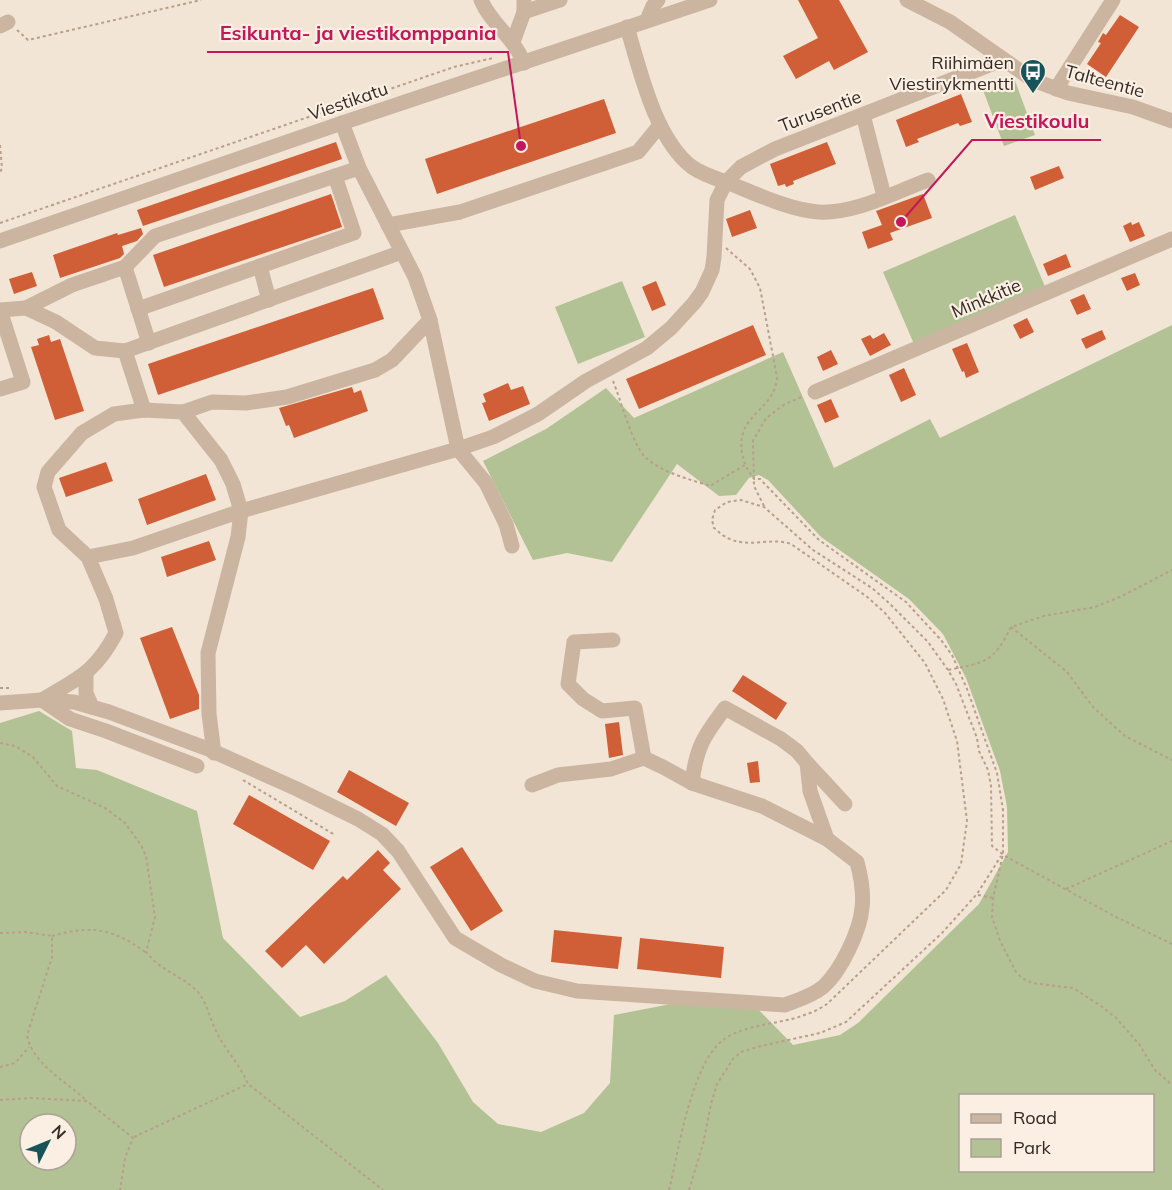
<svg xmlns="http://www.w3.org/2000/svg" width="1172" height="1190" font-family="Mulish,sans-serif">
<rect width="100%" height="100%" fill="#f2e5d5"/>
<g fill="#b2c295" fill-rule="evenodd">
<path d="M1014,78L1035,135L1004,146L983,90Z"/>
<path d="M1015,215L1046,289L914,344L883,272Z"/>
<path d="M622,281L645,337L578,364L555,307Z"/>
<path d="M1172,325V1190H0V723L39,711L72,731L76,768L97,770L197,811L223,938L300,1017L345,1001L386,975L438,1043L473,1102L498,1124L541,1132L584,1113L610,1083L614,1015L671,1004L757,1008L793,1045L840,1035L858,1023L979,904L1008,852L1007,807L1000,771L966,678L943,634L909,599L821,537L768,480L759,475L749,478L736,495L719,496L677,464L612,562L567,553L533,560L483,461L546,429L606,388L634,418L783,352L834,468L930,419L940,438ZM960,1096H1152V1170H960ZM30,1124H66V1160H30Z"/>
</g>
<g fill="#d05e36">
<path d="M798,0H839L868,52L834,70L829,61L796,79L783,56L818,38Z"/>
<path d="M1120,15L1139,27L1106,77L1087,64L1101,43L1098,42L1103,33L1106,35Z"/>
<path d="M961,94L972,122L960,126L958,123L917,139L919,142L906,147L896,120Z"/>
<path d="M604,99L616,133L437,194L425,159Z"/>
<path d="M336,142L342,159L143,226L137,210Z"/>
<path d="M827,142L836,164L793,181L794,184L786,187L785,184L778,186L770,164Z"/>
<path d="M1059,166L1064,178L1035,190L1030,177Z"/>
<path d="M331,194L342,227L164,287L153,255Z"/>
<path d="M923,194L932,218L890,233L893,240L868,249L862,232L882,225L876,211Z"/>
<path d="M750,210L757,228L732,237L726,219Z"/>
<path d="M1131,222L1132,225L1139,222L1145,236L1130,242L1123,226Z"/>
<path d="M141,228L143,234L137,241L122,246L124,254L120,258L60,278L53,255L117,233L118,235Z"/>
<path d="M1066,254L1071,267L1048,276L1043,264Z"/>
<path d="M32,272L37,286L14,294L9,279Z"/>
<path d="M1135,273L1140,285L1127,291L1121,278Z"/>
<path d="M656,281L666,305L652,311L642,287Z"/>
<path d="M373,288L384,319L158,395L148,364Z"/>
<path d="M1084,294L1091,309L1077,315L1070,300Z"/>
<path d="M1027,318L1034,332L1020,339L1013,325Z"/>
<path d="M753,325L766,355L639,409L626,379Z"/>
<path d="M1102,330L1106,339L1086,349L1081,339Z"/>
<path d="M884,333L891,345L870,356L861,339L870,335L873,339Z"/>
<path d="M49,335L51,342L60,339L84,411L55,420L31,347L39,345L37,339Z"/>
<path d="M967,343L979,372L966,378L964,371L962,372L952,349Z"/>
<path d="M831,350L838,364L823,371L817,357Z"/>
<path d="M904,368L916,395L901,402L889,375Z"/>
<path d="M508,383L511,390L523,386L530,404L489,421L482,403L486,402L483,394Z"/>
<path d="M352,387L354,393L361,390L368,411L294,438L289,425L286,426L279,408Z"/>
<path d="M831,399L839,417L825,423L817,405Z"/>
<path d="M106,462L113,481L66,497L59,478Z"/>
<path d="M206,474L216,500L147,525L138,499Z"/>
<path d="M209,541L216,560L167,577L161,557Z"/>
<path d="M172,627L199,695V709L170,719L140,638Z"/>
<path d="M743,675L787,703L776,720L732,691Z"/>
<path d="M619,722L623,755L609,758L605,724Z"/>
<path d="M758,761L760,782L750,783L747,763Z"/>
<path d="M349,770L409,803L396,826L337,792Z"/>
<path d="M249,795L330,841L313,870L233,824Z"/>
<path d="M462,847L503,911L471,931L430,867Z"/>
<path d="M378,850L390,863L383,870L401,889L324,964L306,945L282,968L265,951L343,876L347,880Z"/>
<path d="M554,930L622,937L618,969L551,962Z"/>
<path d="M640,938L724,947L721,978L637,969Z"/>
</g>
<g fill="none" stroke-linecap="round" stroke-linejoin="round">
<g stroke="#b79f8b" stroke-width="2" stroke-dasharray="3 3" stroke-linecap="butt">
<path d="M17,30L28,40L201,0"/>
<path d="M0,145L2,168L0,173"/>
<path d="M0,223L454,67L493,58"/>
<path d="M726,248L750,269L760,288L777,377C775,414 728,414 745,464"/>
<path d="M613,381C621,400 632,445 646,458C663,473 689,479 710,486L745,465L754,479H760L819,540L906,602L941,640L952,655L967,689L997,773L1003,810V854L993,898L992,917L1000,941L1016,972L1022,978L1032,983L1073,988L1101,1006L1116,1018L1139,1044L1155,1070L1172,1085"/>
<path d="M764,506L754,486L753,441L766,418L785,404L804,396"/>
<path d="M1011,627L1067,672L1093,707L1125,736L1172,760"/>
<path d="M948,670C986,662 993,663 1011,627L1044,616L1095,607L1122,596L1172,570"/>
<path d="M0,688H12"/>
<path d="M0,743L15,746L33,757L57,786L105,808L125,823L141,845L146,856L155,917L146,952C162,972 181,975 197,991C207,1002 210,1020 217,1033C227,1052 240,1065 248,1084L383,1190"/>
<path d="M243,780L335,835"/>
<path d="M1066,889L1172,841"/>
<path d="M978,895L993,898"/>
<path d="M0,933L25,932L52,936V957L27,1035C32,1064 67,1082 87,1101"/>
<path d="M52,936C90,925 113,928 145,952"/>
<path d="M0,1067L15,1063L29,1047"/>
<path d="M0,1100L31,1098L87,1101L133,1138L125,1158L120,1190"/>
<path d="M134,1137L248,1084"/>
<path d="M669,1190C679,1151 692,1052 731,1035C755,1023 782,1024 807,1014C814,1012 821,1008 827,1004L946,890L961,864L967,821L957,741L943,699L925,663L885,613L866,596L791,544C772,537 750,548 730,539C724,537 719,532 714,528L712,520L715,510L727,502L741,500L764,507L813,550L872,588L890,604L928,642L948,670L956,684L977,738L979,751L988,770L991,786L992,846L1005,856L1116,917L1172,944"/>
<path d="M689,1190L703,1144L711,1104L717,1084L733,1059L741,1052L761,1046L820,1033L846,1022L942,933L977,894L1001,856"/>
</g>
<g stroke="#cbb5a1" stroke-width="15">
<path d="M481,0C491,24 513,36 524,63"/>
<path d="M907,0L950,22L1033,80L1068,93L1133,107L1172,121"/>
<path d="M524,12L560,0"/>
<path d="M647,20L653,6L658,0"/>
<path d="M0,26L8,22"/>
<path d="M513,42L524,12V0"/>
<path d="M1056,89L1113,0"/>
<path d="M863,115L884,196"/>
<path d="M342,123L359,168L415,277L430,320L458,449L486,483L506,524L512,546"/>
<path d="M928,180C893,193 855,214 818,212C789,210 752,192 726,182L741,167L775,149L1002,60"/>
<path d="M388,225L460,212L638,152L660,125"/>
<path d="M0,241L342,123L710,0"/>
<path d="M260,266L269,300"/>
<path d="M125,267L149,343"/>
<path d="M26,308L72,285L125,267L155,236L359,168"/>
<path d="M138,309L354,233L335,176"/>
<path d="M0,310L26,308L56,322L95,348L125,351L402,252"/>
<path d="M0,310L23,382L0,389"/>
<path d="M125,351L144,410"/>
<path d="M815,392L1172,239"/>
<path d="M183,412L212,402L246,403L287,397L375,370L392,360L430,320"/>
<path d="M88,557L133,548L241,511L458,449L493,437L538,414L586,381L647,348L671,328L694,303L702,292L712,270L714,257L717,200L726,182C714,178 702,174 692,167C655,139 640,70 627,27"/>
<path d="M86,674V693L92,707"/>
<path d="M0,703L42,700L74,702L109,712L208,749L297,789L358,819L382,834L398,851L455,938L501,965L535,981L577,991L785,1005C798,1000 812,996 823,987C841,971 860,931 862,908C864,893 861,877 857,862L827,839L762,806L692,783L663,767L644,758L635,708L602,711L583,699L568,684L574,642L613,640"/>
<path d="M807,763L845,804"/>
<path d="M197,766L106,731L70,719L42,700C78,678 95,673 116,633L106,599L88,557L59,530L44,487L48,472L82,433L114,414L144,410L183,412L221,460L233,484L241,511L238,537L208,653L209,714L214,753"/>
<path d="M692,783C696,747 704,736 725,708L781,739L797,751L807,763L810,791L827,839"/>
<path d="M532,785L558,775L611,769L644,758"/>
</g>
</g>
<defs>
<symbol id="bus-pin" viewBox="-11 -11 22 30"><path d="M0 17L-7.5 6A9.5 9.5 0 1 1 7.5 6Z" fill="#175359" stroke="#faefe2"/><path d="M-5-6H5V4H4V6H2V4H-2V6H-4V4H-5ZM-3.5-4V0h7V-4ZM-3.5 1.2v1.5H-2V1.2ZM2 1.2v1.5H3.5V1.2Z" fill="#fff"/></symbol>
</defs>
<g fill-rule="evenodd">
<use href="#bus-pin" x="1018" y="57" width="30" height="40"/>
</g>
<g text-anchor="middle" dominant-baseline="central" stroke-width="4.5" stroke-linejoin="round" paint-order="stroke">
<g font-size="18" fill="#342a24" stroke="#faefe2" text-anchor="end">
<text x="1014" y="62">Riihimäen<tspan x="1014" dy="21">Viestirykmentti</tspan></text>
</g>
<g font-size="18" fill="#342a24" stroke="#faefe2">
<text transform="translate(1105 81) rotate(15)">Talteentie</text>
<text transform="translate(348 101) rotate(-19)">Viestikatu</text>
<text transform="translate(820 111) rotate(-21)">Turusentie</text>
<text transform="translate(986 298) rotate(-23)">Minkkitie</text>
</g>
</g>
<path fill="none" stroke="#c2185b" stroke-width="2" d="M521 146L508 52H207M901 222L972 140H1101"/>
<g fill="#c2185b" stroke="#faefe2" stroke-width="2">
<circle cx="521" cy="146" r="6"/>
<circle cx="901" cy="222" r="6"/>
</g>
<g font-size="20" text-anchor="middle" font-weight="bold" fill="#c2185b" stroke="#faefe2" stroke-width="4.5" stroke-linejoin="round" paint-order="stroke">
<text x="358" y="40">Esikunta- ja viestikomppania</text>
<text x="1037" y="128">Viestikoulu</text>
</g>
<rect x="959" y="1094" width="195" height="78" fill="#faefe2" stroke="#aba096" stroke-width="1.5"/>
<rect x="971" y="1114" width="30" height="9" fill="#cbb5a1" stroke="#aba096" stroke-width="1.5"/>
<text x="1013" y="1124" font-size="18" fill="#342a24">Road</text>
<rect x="971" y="1139" width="30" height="18" fill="#b2c295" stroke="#aba096" stroke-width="1.5"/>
<text x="1013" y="1154" font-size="18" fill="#342a24">Park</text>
<g transform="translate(48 1142) rotate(47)"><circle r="28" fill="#faefe2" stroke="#aba096" stroke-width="1.5"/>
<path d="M0-4.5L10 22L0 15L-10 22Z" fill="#175359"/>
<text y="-9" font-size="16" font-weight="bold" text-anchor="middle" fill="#342a24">N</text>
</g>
</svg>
